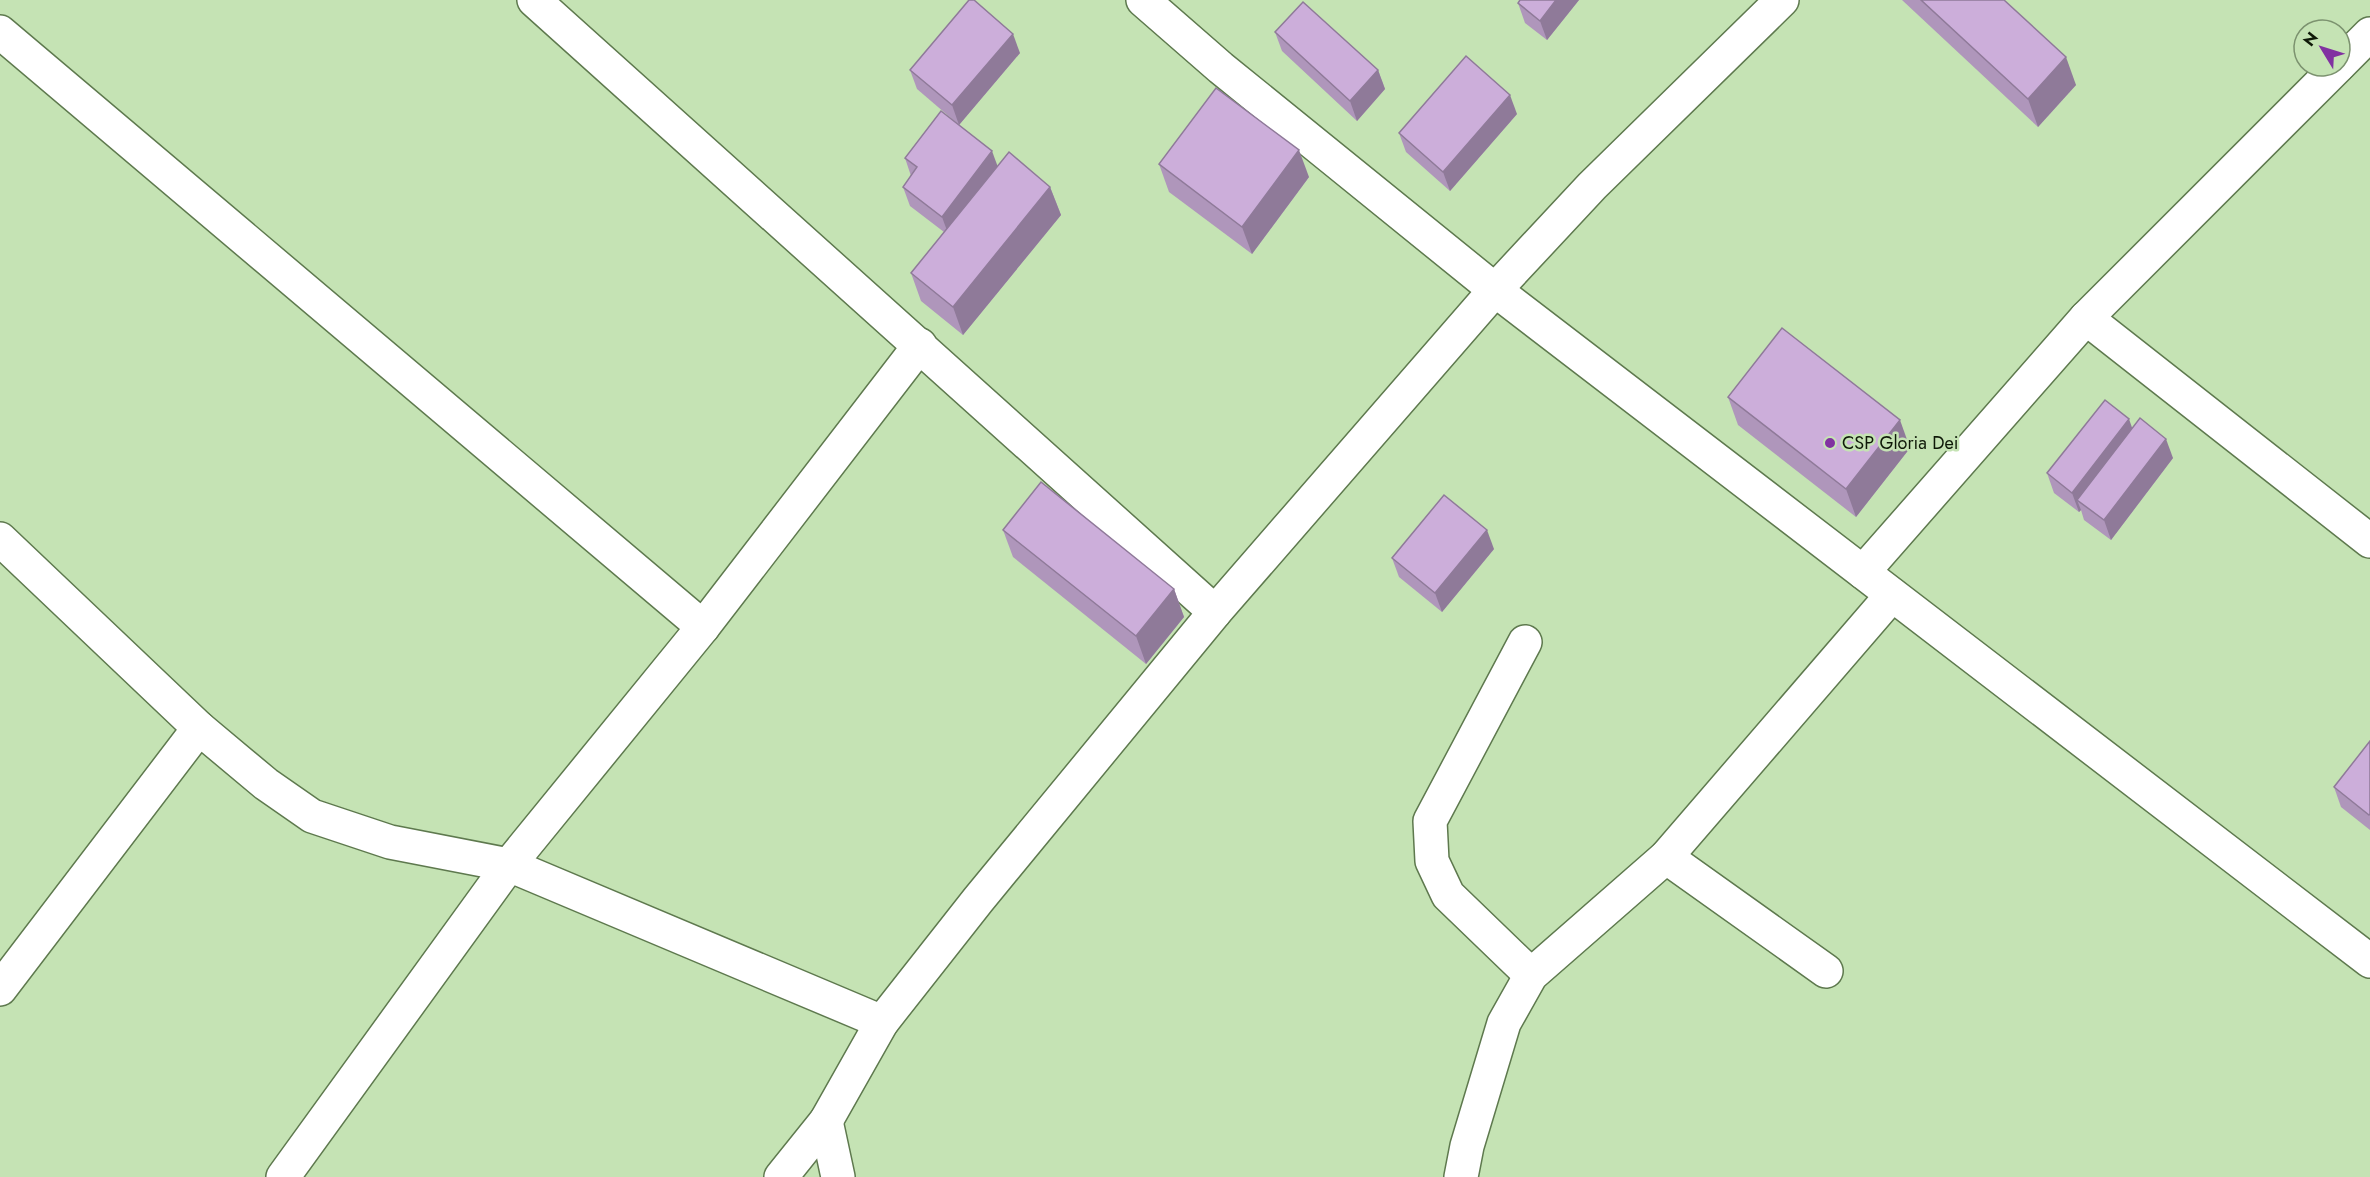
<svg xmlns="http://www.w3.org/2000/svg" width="2370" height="1177" font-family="Jost,sans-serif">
<rect width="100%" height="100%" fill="#c5e3b4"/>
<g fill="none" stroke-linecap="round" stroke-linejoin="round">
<defs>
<g id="minor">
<path d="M534,0L1215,612"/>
<path d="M1143,0L1221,68L1495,290L2370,961"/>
<path d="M0,32L703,627"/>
<path d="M2340,64L2370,34"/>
<path d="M2086,318L2370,541"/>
<path d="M0,539L199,728L266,784L312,816L390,842L509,865L882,1022"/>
<path d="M1863,572L2086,318L2338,66"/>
<path d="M1525,642L1430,821L1432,861L1448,895L1531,975"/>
<path d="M1666,857L1826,971"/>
<path d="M0,989L199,728"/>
<path d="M826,1121L838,1177"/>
<path d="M283,1177L509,865L703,627L920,345"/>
<path d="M781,1177L826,1121L882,1022L978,900L1215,612L1495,290L1592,186L1782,0"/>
<path d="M1461,1177L1467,1146L1504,1023L1531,975L1666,857L1892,595"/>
</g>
</defs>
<use href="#minor" stroke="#5e794e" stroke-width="36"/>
<use href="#minor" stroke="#fff" stroke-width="33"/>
</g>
<g fill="#af96bb">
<path d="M1520,0H1579L1547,40L1525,23L1518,3Z"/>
<path d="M1902,0H2004L2076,85L2038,127Z"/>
<path d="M1275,32L1378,70L1385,89L1357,121L1282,51Z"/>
<path d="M1020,53L959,125L917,89L910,70Z"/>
<path d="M1517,114L1450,191L1406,152L1399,133Z"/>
<path d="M905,158L1050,187L1061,215L963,335L921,301L911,273L944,232L910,206L903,187L911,176Z"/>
<path d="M1159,164L1309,177L1252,254L1169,192Z"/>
<path d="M1728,397L1910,448L1856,517L1738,425Z"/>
<path d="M2133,428L2173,458L2111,540L2084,520L2081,510L2079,512L2054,493L2047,473Z"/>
<path d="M1003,530L1174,589L1184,617L1146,664L1013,557Z"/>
<path d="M1494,549L1442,612L1399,577L1392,558Z"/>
<path d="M2370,741V830L2341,807L2334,787Z"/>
</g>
<g fill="#8f7a99">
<path d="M1556,0H1579L1547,40L1540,21Z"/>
<path d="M1013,34L1020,53L959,125L952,105Z"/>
<path d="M2066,57L2076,85L2038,127L2028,99Z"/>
<path d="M1378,70L1385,89L1357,121L1350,101Z"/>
<path d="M1510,95L1517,114L1450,191L1443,172Z"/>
<path d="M1299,150L1309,177L1252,254L1242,227Z"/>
<path d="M992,151L999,170L949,236L942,217Z"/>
<path d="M1050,187L1061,215L963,335L953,307Z"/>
<path d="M2129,419L2136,439L2077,500L2081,510L2079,512L2072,493Z"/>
<path d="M1900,420L1910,448L1856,517L1846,489Z"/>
<path d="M2166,439L2173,458L2111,540L2104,520Z"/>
<path d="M1487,530L1494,549L1442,612L1435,593Z"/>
<path d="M1174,589L1184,617L1146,664L1136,636Z"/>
</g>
<g fill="#ccaeda" stroke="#8f7a99" stroke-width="1.5">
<path d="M969,0H974L1013,34L952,105L910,70Z"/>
<path d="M1520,0H1556L1540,21L1518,3Z"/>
<path d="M1921,0H2004L2066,57L2028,99Z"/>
<path d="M1303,2L1378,70L1350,101L1275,32Z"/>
<path d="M1466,56L1510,95L1443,172L1399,133Z"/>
<path d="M1216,88L1299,150L1242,227L1159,164Z"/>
<path d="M941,111L992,151L942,217L903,187L917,167L905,158Z"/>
<path d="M1009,152L1050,187L953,307L911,273Z"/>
<path d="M1782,328L1900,420L1846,489L1728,397Z"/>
<path d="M2105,400L2129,419L2072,493L2047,473Z"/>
<path d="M2140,418L2166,439L2104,520L2077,500Z"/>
<path d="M1041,482L1174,589L1136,636L1003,530Z"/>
<path d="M1444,495L1487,530L1435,593L1392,558Z"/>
<path d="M2370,741V814L2369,815L2334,787Z"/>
</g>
<circle fill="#8131a1" stroke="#c5e3b4" stroke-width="2" cx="1830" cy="443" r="6"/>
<g text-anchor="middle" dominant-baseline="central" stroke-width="5" stroke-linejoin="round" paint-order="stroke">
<g font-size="18" fill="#0f1908" stroke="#c5e3b4" text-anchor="start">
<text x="1842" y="443">CSP Gloria Dei</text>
</g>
</g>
<g transform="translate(2322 48) rotate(308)"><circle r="28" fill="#c5e3b4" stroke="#7c926f" stroke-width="1.5"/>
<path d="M0-4.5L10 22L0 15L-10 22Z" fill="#8131a1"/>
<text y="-9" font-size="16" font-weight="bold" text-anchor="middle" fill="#0f1908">N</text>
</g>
</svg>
